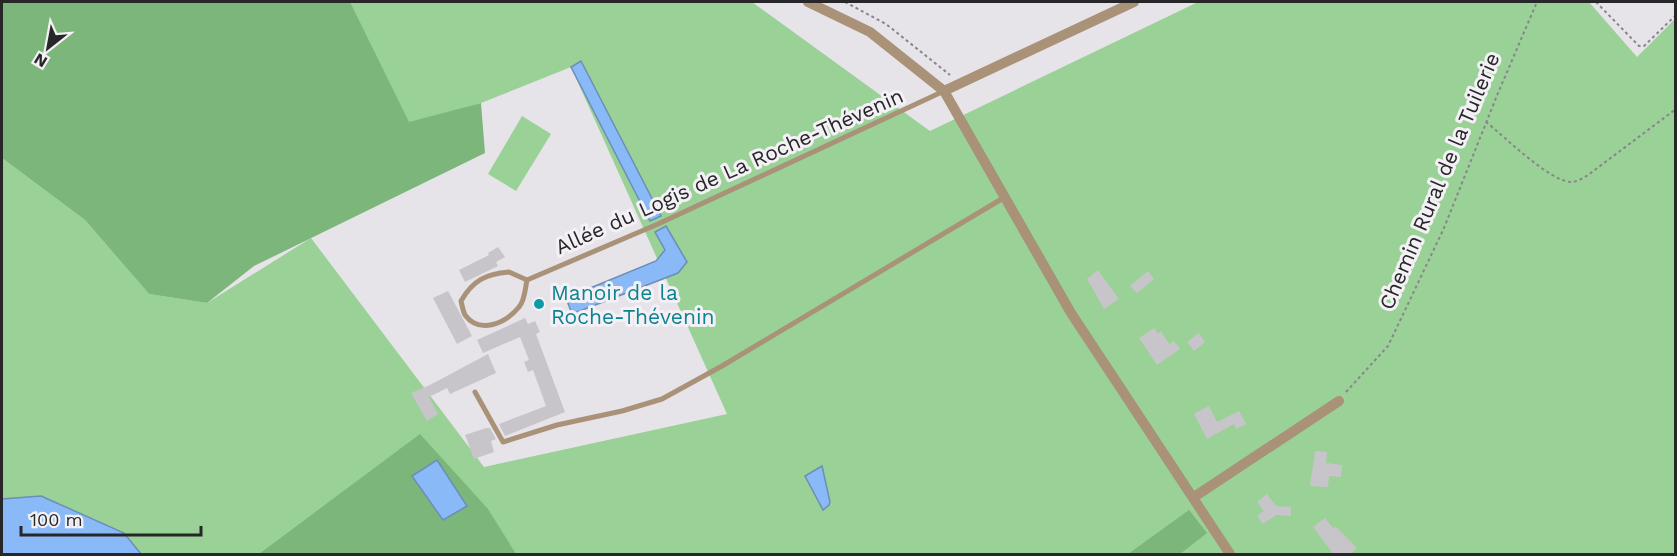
<svg xmlns="http://www.w3.org/2000/svg" width="1677" height="556" font-family="'Work Sans',sans-serif">
<rect width="100%" height="100%" fill="#e6e4e9"/>
<g fill="#99d197">
<path d="M345,2H752L930,131L1198,2H1589L1637,57L1675,19V554H2V158L85,220L149,294L207,303L311,238L484,467L727,414L571,67L481,103L409,123Z"/>
<path d="M522,116L551,134L516,191L488,174Z"/>
</g>
<g fill="#7cb67b">
<path d="M2,2H350L409,122L481,103L485,153L254,266L207,303L149,294L85,220L2,158Z"/>
<path d="M420,434L488,509L516,554H259Z"/>
<path d="M1189,510L1207,533L1180,554H1128Z"/>
</g>
<g fill="#89baf7" stroke="#6c8eb9" stroke-width="1.5">
<path d="M581,61L661,216L650,221L571,67Z"/>
<path d="M666,226L687,262L678,273L572,314L566,298L656,261L665,250L655,232Z"/>
<path d="M437,460L467,506L443,520L412,476Z"/>
<path d="M822,466L830,502L829,505L823,510L805,476Z"/>
<path d="M41,496L124,533L141,554H2V499Z"/>
</g>
<g fill="#c8c5ca">
<path d="M498,247L505,257L496,262L498,266L465,282L459,270L489,255L488,253Z"/>
<path d="M1098,270L1119,299L1104,309L1087,279Z"/>
<path d="M1148,271L1154,279L1137,293L1130,286Z"/>
<path d="M448,291L472,336L457,344L433,298Z"/>
<path d="M525,318L528,324L535,321L540,332L536,334L565,412L505,436L499,424L546,406L533,370L528,372L524,362L529,360L520,337L483,353L477,340Z"/>
<path d="M1154,328L1158,334L1161,331L1169,344L1174,341L1180,349L1157,365L1139,338Z"/>
<path d="M1199,333L1205,342L1194,351L1187,342Z"/>
<path d="M488,354L496,373L450,394L447,388L429,397L438,414L427,421L411,393L430,385Z"/>
<path d="M1209,406L1217,422L1239,411L1246,424L1236,429L1234,424L1207,439L1194,414Z"/>
<path d="M486,428H490L496,439L491,441L494,452L474,459L465,435Z"/>
<path d="M1315,451L1327,452L1326,463L1342,465L1341,477L1329,476L1328,487L1310,486Z"/>
<path d="M1267,494L1276,506L1291,507V516L1276,515L1263,524L1257,516L1264,511L1257,502Z"/>
<path d="M1325,518L1333,528L1336,527L1357,548L1349,555H1334L1313,527Z"/>
</g>
<g fill="none" stroke-linecap="round" stroke-linejoin="round">
<g stroke="#88868a" stroke-width="2" stroke-dasharray="3 3" stroke-linecap="butt">
<path d="M845,2L886,24L950,75"/>
<path d="M1596,2L1639,46H1644L1676,15"/>
<path d="M1486,122C1504,136 1549,181 1571,182C1577,182 1583,178 1588,175L1676,109"/>
<path d="M1346,392L1388,346L1444,228L1498,93L1537,2"/>
</g>
<g stroke="#a99278" stroke-width="5">
<path d="M509,272L527,280C525,289 525,300 519,307C506,323 480,335 465,315C463,311 462,305 461,301C473,280 486,274 509,272Z"/>
<path d="M527,280L658,224L944,91"/>
<path d="M475,392L503,442L557,425L622,411L662,399L722,366L1005,197"/>
</g>
<g stroke="#a99278" stroke-width="10">
<path d="M808,2L870,32L944,91L1071,313L1230,554"/>
<path d="M944,91L1134,2"/>
<path d="M1194,497L1339,401"/>
</g>
</g>
<circle fill="#0f9aa8" stroke="#f4f1f6" stroke-width="2" cx="539" cy="304" r="6"/>
<g text-anchor="middle" dominant-baseline="central" stroke-width="6" stroke-linejoin="round" paint-order="stroke">
<g font-size="21" fill="#272628" stroke="#f4f1f6">
<text transform="translate(729 171) rotate(-24)">Allée du Logis de La Roche-Thévenin</text>
<text transform="translate(1439 181) rotate(-67)">Chemin Rural de la Tuilerie</text>
</g>
<g font-size="21" fill="#0d838f" stroke="#f4f1f6" text-anchor="start">
<text x="551" y="292">Manoir de la<tspan x="551" dy="24">Roche-Thévenin</tspan></text>
</g>
</g>
<rect width="1677" height="556" fill="none" stroke="#272628" stroke-width="6"/>
<g transform="translate(48 48) rotate(211)" stroke="#f4f1f6" stroke-width="4.5" paint-order="stroke">
<path d="M0-4.5L10 22L0 15L-10 22Z" fill="#272628"/>
<text y="-9" font-size="16" font-weight="bold" text-anchor="middle" fill="#272628">N</text>
</g>
<path d="M21 526v9h180v-9" fill="none" stroke="#272628" stroke-width="3"/>
<text x="30" y="526" font-size="18" fill="#272628" stroke="#f4f1f6" stroke-width="4.5" paint-order="stroke">100 m</text>
</svg>
